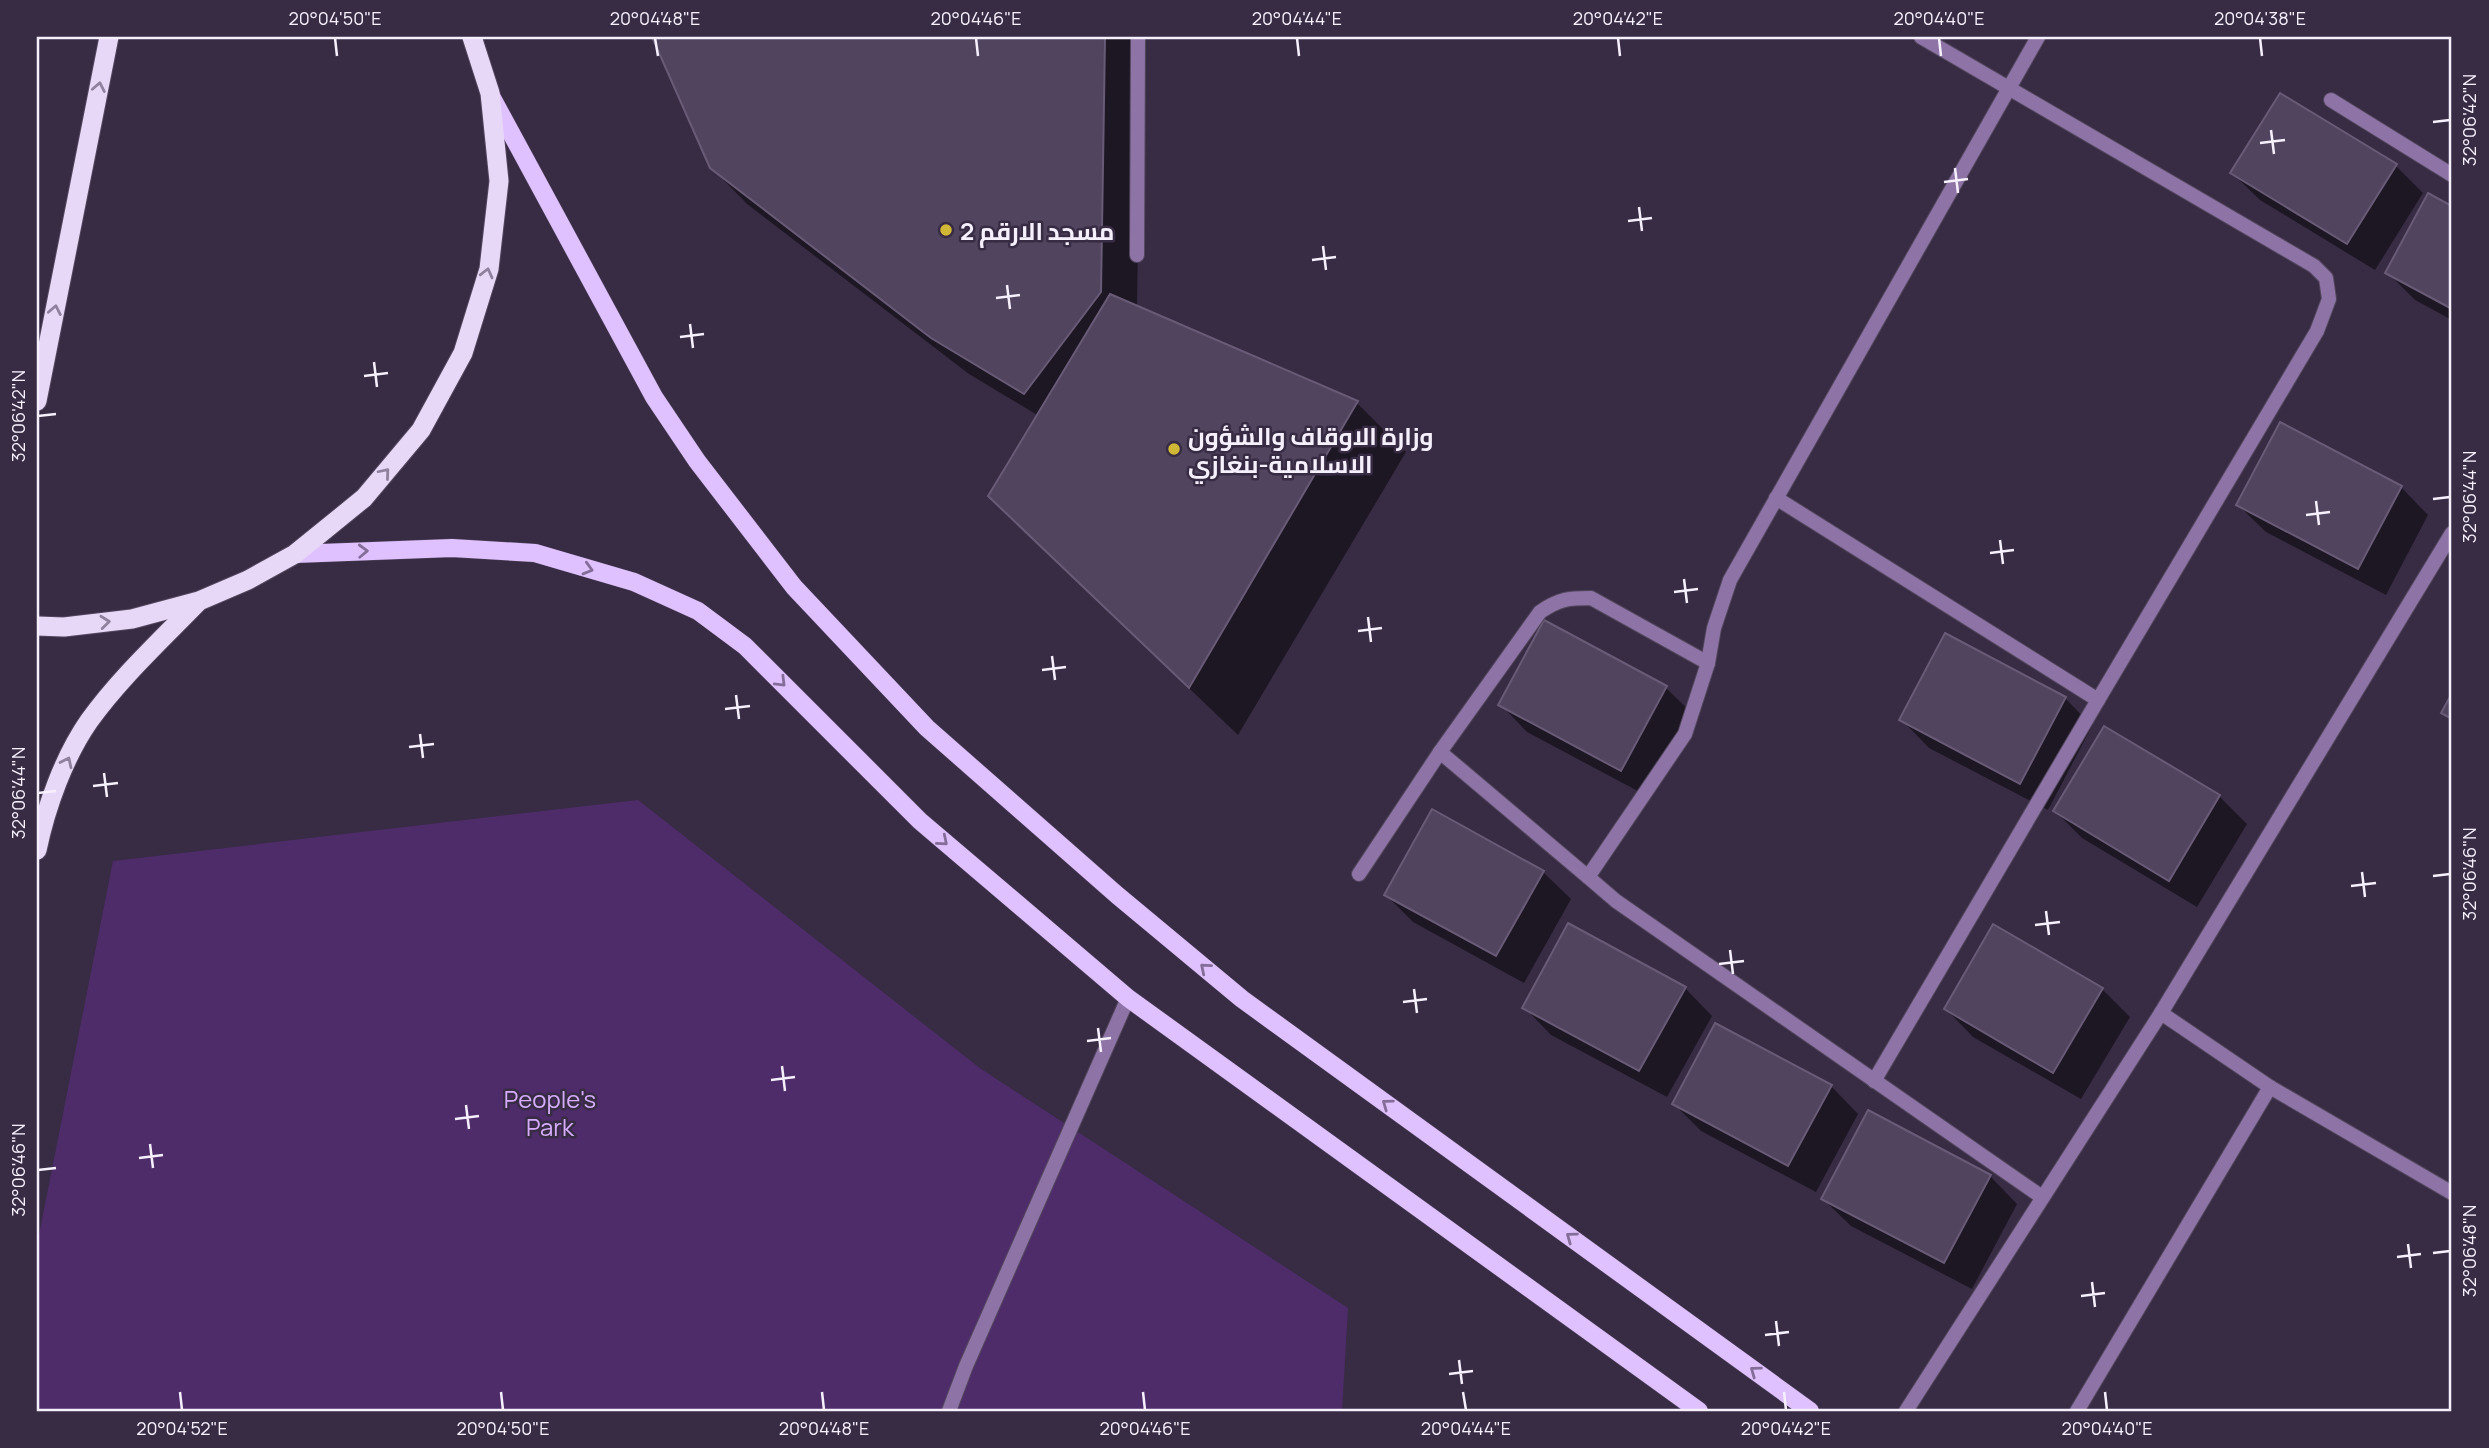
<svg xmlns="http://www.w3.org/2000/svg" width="2489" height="1448" font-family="Manrope,Cairo,sans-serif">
<rect width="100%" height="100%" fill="#382b44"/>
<path fill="#4e2c6a" d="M638,800L981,1069L1348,1308L1342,1411H37V1245L113,861Z"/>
<g fill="#0007">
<path d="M654,37H1141L1137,307L1357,403L1406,452L1238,735L1039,545V416L969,374L747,204L711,167Z"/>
<path d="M2395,165L2423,193L2375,270L2260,200L2232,173Z"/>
<path d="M2429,196L2452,208V320L2415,300L2387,272Z"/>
<path d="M2401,487L2428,515L2386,595L2266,532L2238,505Z"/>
<path d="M1545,623L1666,688L1694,715L1649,797L1527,732L1500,704Z"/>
<path d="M2065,698L2092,726L2048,810L1929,748L1902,720Z"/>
<path d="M2105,728L2219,796L2247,824L2197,907L2082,838L2055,811Z"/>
<path d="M1543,872L1571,899L1524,983L1413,922L1386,895Z"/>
<path d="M1685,988L1712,1016L1667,1097L1551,1035L1524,1007Z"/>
<path d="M2102,989L2130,1017L2081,1099L1973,1037L1946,1009Z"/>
<path d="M1831,1086L1858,1114L1816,1192L1701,1131L1674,1104Z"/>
<path d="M1990,1176L2017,1204L1972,1289L1851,1226L1823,1199Z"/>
</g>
<g fill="#51445e" stroke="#695b77" stroke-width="2">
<path d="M652,37H1105L1101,292L1024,394L931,338L710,168Z"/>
<path d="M2280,93L2397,164L2347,244L2230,173Z"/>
<path d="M2428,193L2452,206V309L2385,273Z"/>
<path d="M1110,294L1358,401L1189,688L988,496Z"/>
<path d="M2280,422L2402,486L2358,569L2236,505Z"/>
<path d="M1544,620L1667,686L1621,771L1498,705Z"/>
<path d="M1945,633L2066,697L2020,784L1899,720Z"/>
<path d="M2452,693V719L2441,713Z"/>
<path d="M2104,726L2220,795L2169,881L2053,811Z"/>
<path d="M1432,809L1544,871L1496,956L1384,895Z"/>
<path d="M1568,923L1686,987L1639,1071L1522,1008Z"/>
<path d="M1993,924L2103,988L2053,1073L1944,1009Z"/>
<path d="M1715,1023L1832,1085L1788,1166L1672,1104Z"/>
<path d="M1868,1110L1991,1175L1944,1263L1821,1199Z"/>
</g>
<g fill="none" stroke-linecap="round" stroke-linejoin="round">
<defs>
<path id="service" d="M949,1411L966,1366L1128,998"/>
<g id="minor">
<path d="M1921,37L2314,266L2326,278L2329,299L2317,331L2098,700"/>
<path d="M2038,37L1730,580L1714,628L1708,663L1685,734L1588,877L1616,901L2042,1197"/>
<path d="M2331,100L2452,175"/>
<path d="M1137,255L1138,37"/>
<path d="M1776,498L2098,700L1874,1081"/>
<path d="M1440,752L1588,877"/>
<path d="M1359,874L1440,752L1540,612C1559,599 1568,598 1591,598L1708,663"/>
<path d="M2161,1013L2270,1087L2452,1193"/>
<path d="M1906,1411L2161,1013L2452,533"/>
<path d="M2077,1411L2270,1087"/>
</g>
<g id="primary">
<path d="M491,96L654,397L697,461L794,587L927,728L1117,895L1242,999L1810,1411"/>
<path d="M295,554L452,548L535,553L634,582L698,611L745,646L920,821L1128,998L1699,1411"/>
</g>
<g id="trunk">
<path d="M37,401L109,37"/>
<path d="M37,626L64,627L132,619L199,601L248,580L295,554L364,498L421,430L463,353L489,269L499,181L490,93L472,37"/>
<path d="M37,850C46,807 64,757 89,721C120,678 160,641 197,603"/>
</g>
</defs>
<use href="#service" stroke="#53475e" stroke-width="16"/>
<use href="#minor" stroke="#53475e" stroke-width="16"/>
<use href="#primary" stroke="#53475e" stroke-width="19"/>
<use href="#trunk" stroke="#53475e" stroke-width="21"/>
<use href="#service" stroke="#8e74a6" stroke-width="14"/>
<use href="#minor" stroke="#8e74a6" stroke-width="14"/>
<use href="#primary" stroke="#e0c1ff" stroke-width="18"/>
<use href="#trunk" stroke="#e8d8f8" stroke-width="19"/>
</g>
<defs><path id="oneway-chevron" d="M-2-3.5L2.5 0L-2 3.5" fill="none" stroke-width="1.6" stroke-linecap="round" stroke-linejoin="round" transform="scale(1.75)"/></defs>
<g stroke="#90829e">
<use href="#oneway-chevron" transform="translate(99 87) rotate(-79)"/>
<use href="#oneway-chevron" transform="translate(487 273) rotate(-76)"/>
<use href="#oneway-chevron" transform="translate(55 310) rotate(-79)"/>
<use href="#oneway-chevron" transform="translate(385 473) rotate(-50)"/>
<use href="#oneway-chevron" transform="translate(105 622) rotate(-6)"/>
<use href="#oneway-chevron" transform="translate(67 762) rotate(-64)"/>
</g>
<g stroke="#846e98">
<use href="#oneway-chevron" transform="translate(363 551) rotate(-2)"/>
<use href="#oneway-chevron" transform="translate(588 569) rotate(16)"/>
<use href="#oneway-chevron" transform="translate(781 682) rotate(45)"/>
<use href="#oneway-chevron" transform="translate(943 841) rotate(40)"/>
<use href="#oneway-chevron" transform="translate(1205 968) rotate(-140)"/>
<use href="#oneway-chevron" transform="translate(1387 1104) rotate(-144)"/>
<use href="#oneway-chevron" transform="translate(1571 1237) rotate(-144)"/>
<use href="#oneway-chevron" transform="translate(1755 1371) rotate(-144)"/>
</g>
<path fill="none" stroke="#f6f0fd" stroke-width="2.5" d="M335,38L337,56M655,38L658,56M976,38L978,56M1297,38L1299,56M1618,38L1620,56M1939,38L1941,56M2260,38L2262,56M2433,122L2450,120M2271,130L2274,154M2260,143L2285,140M1955,168L1958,193M1944,182L1968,179M1639,207L1642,231M1628,221L1652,218M1323,246L1326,270M1312,260L1336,257M1007,285L1010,309M996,298L1020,295M690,324L693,348M680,337L704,334M374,362L377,387M364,376L388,373M38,416L56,414M2433,499L2450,497M2316,501L2319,525M2306,515L2330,512M2000,540L2003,564M1990,553L2014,550M1684,579L1687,603M1674,592L1698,589M1368,617L1371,642M1358,631L1382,628M1052,656L1055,680M1042,670L1066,667M736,695L739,719M725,709L750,706M420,734L423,758M409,747L434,744M104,773L107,797M93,786L118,783M38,793L56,791M2362,872L2365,897M2433,876L2450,874M2351,886L2376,883M2046,911L2049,935M2035,925L2060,922M1730,950L1733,974M1719,964L1744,961M1414,989L1417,1013M1403,1002L1427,999M1098,1028L1101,1052M1087,1041L1111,1038M782,1066L785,1091M771,1080L795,1077M466,1105L469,1129M455,1119L479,1116M150,1144L153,1168M139,1158L163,1155M38,1170L56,1168M2408,1244L2411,1268M2433,1253L2450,1251M2397,1257L2421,1254M2092,1282L2095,1307M2081,1296L2105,1293M1776,1321L1779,1346M1765,1335L1789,1332M1459,1360L1462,1384M1449,1374L1473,1371M180,1392L182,1410M501,1392L503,1410M822,1392L824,1410M1143,1392L1145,1410M1463,1392L1466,1410M1784,1392L1786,1410M2105,1392L2107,1410"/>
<g fill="#d1b736" stroke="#382b44" stroke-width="2.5">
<circle cx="946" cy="230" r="7"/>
<circle cx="1174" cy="449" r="7"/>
</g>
<g text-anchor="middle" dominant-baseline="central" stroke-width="5" stroke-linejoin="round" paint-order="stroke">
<g font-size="24" font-weight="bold" fill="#f6f0fd" stroke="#382b44" text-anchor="start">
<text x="960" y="230">مسجد الارقم 2</text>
<text x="1188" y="435">وزارة الاوقاف والشؤون<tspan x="1188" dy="28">الاسلامية-بنغازي</tspan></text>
</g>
<g font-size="24" fill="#d5adfc" stroke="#382b44">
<text x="550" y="1098">People's<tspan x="550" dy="28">Park</tspan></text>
</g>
</g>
<rect width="2489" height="1448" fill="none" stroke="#382b44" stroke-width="77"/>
<rect x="38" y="38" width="2412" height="1372" fill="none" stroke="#f6f0fd" stroke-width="2.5"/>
<g font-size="18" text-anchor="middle" fill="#f6f0fd">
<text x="335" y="25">20°04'50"E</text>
<text x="655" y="25">20°04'48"E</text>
<text x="976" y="25">20°04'46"E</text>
<text x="1297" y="25">20°04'44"E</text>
<text x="1618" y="25">20°04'42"E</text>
<text x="1939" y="25">20°04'40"E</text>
<text x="2260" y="25">20°04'38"E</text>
<text transform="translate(2470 120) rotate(-90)" y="6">32°06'42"N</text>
<text transform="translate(19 416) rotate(-90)" y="6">32°06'42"N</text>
<text transform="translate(2470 497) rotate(-90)" y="6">32°06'44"N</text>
<text transform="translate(19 793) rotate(-90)" y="6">32°06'44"N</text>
<text transform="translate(2470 874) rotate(-90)" y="6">32°06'46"N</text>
<text transform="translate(19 1170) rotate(-90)" y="6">32°06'46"N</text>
<text transform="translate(2470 1251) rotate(-90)" y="6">32°06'48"N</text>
<text x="182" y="1435">20°04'52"E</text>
<text x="503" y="1435">20°04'50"E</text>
<text x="824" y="1435">20°04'48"E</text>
<text x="1145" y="1435">20°04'46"E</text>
<text x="1466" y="1435">20°04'44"E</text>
<text x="1786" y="1435">20°04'42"E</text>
<text x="2107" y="1435">20°04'40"E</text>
</g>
</svg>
